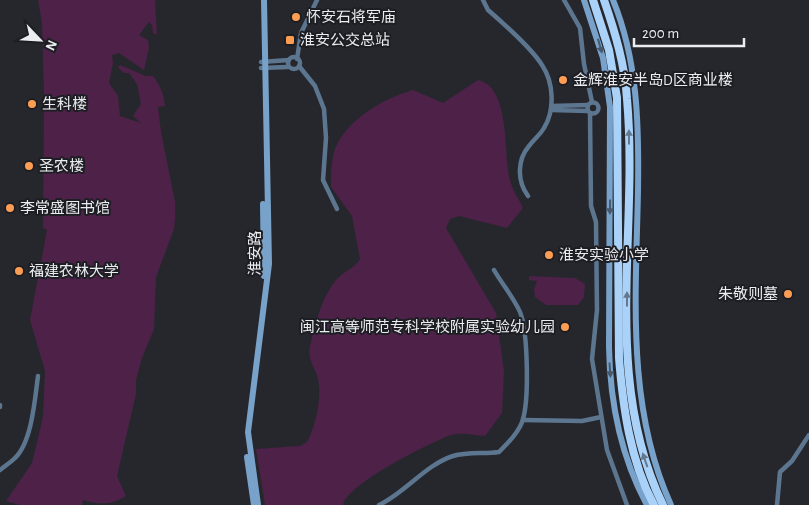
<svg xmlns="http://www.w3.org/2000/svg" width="809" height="505" font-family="'Alegreya Sans','Noto Sans SC',sans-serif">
<rect width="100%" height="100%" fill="#26272d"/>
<g fill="#4d2148">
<path d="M38,0H155L157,35L153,33L152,25L149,22L139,35L148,40L149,48L144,70L119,53L112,55L113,63L109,83L118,96L120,116L141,123L133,116L141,104L137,84L129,73H124L118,67L120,65L146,76H153C160,85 164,95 165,106L158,107L161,132L175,202V219L174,229L156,277L154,329L142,358L136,380V394L117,476L126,496C112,505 100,505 83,500L82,505H20L6,501L32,463L43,417L45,371L30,320L47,230L43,228L44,94L42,23Z"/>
<path d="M478,80C511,87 503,154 510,180C512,190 519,199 523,208L507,228L459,216L450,219L446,228L496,313L504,372L502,413L485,436C475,435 460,432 451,435C429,443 347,484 343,505H265L256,449L300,446L307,442C316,425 322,398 318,379C316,368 307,361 310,346C316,322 321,298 337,279C344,271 355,268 360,259L352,216L331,187C331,175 331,161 335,149C346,120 384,98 413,90L443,103Z"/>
<path d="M529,276L575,278L585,284L584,297L578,305H546L535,297L534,289L537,281L529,280Z"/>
</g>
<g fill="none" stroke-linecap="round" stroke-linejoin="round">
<g stroke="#5c768f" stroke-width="4.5">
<path d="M483,0L488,10C503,23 532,49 542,65C554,83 555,110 544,128C540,135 534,139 529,146C517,160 517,181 528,196"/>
<path d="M564,0L580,28L584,64L592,102"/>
<circle cx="294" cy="63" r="6"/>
<path d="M297,59L301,33L317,0"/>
<path d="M261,62L289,60"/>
<path d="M299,66L315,86L324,109L326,138L323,180L337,209"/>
<path d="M261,68L288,67"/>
<circle cx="593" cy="108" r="5.5"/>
<path d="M551,106L588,105"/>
<path d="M551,110L588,111"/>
<path d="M590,113L591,206L596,222L597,310L592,359L607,450L627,505"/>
<path d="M596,256L610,255"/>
<path d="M0,405V407"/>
<path d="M523,420L582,421L601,417"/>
<path d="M0,470C5,466 11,462 15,458C32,442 35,398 38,376"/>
<path d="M379,505C405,493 425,465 453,456C467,452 485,454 499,452C508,443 520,431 523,419C529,399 528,331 520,312C514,298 502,284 494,270"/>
<path d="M777,505L780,472L792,461L809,435"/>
</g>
<g stroke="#78a2ca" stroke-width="6">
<path d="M584,0L603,58L610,107L609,347C610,401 621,457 647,505"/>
<path d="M613,0C638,61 639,126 638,191C636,295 626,407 671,505"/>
<path d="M263,204L264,276"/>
<path d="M247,457L254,505"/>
<path d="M258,505L248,432L269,264L264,0"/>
</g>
<g stroke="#aad2f8" stroke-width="8">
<path d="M593,0L609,50L617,98L619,358C623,407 630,461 654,505"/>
<path d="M604,0C615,32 625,65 627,99C639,234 601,378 663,505"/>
</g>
</g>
<defs><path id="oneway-solid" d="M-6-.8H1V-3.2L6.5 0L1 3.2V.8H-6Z" transform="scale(1.25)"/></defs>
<g fill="#46596e">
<use href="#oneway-solid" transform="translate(600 46) rotate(74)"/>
<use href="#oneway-solid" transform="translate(610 207) rotate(91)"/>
<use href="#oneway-solid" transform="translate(610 370) rotate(86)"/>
</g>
<g fill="#64788e">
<use href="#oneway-solid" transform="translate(629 137) rotate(-90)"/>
<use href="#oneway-solid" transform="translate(627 299) rotate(-90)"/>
<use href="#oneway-solid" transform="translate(645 460) rotate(-109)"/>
</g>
<g fill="#fc9d53" stroke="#1d1e23" stroke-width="2">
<circle cx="296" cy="17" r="5"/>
<rect x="285" y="35" width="10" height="10" rx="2.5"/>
<circle cx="563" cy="80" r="5"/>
<circle cx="32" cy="104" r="5"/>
<circle cx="29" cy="166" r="5"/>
<circle cx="10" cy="208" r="5"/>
<circle cx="549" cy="255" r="5"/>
<circle cx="19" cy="271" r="5"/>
<circle cx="788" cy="294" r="5"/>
<circle cx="565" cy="327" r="5"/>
</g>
<g text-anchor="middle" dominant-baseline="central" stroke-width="4" stroke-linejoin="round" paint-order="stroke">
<g font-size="15" fill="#ebecef" stroke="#1d1e23" text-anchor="start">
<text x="306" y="17">怀安石将军庙</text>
<text x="300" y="40">淮安公交总站</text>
<text x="573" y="80">金辉淮安半岛D区商业楼</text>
<text x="42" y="104">生科楼</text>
<text x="39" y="166">圣农楼</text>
<text x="20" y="208">李常盛图书馆</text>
<text x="559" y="255">淮安实验小学</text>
<text x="29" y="271">福建农林大学</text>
<text x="778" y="294" text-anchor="end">朱敬则墓</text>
<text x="555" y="327" text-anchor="end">闽江高等师范专科学校附属实验幼儿园</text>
</g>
<g font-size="15" fill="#ebecef" stroke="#1d1e23">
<text transform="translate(255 253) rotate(-90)">淮安路</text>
</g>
</g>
<g transform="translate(40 40) rotate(115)" stroke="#1d1e23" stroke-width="4" paint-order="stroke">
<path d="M0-4L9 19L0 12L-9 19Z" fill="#ebecef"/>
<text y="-8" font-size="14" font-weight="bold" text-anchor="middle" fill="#ebecef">N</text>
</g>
<path d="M634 38v8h110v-8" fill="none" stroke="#ebecef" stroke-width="2.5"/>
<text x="642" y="38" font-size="15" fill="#ebecef" stroke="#1d1e23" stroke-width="4" paint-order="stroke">200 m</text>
</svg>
